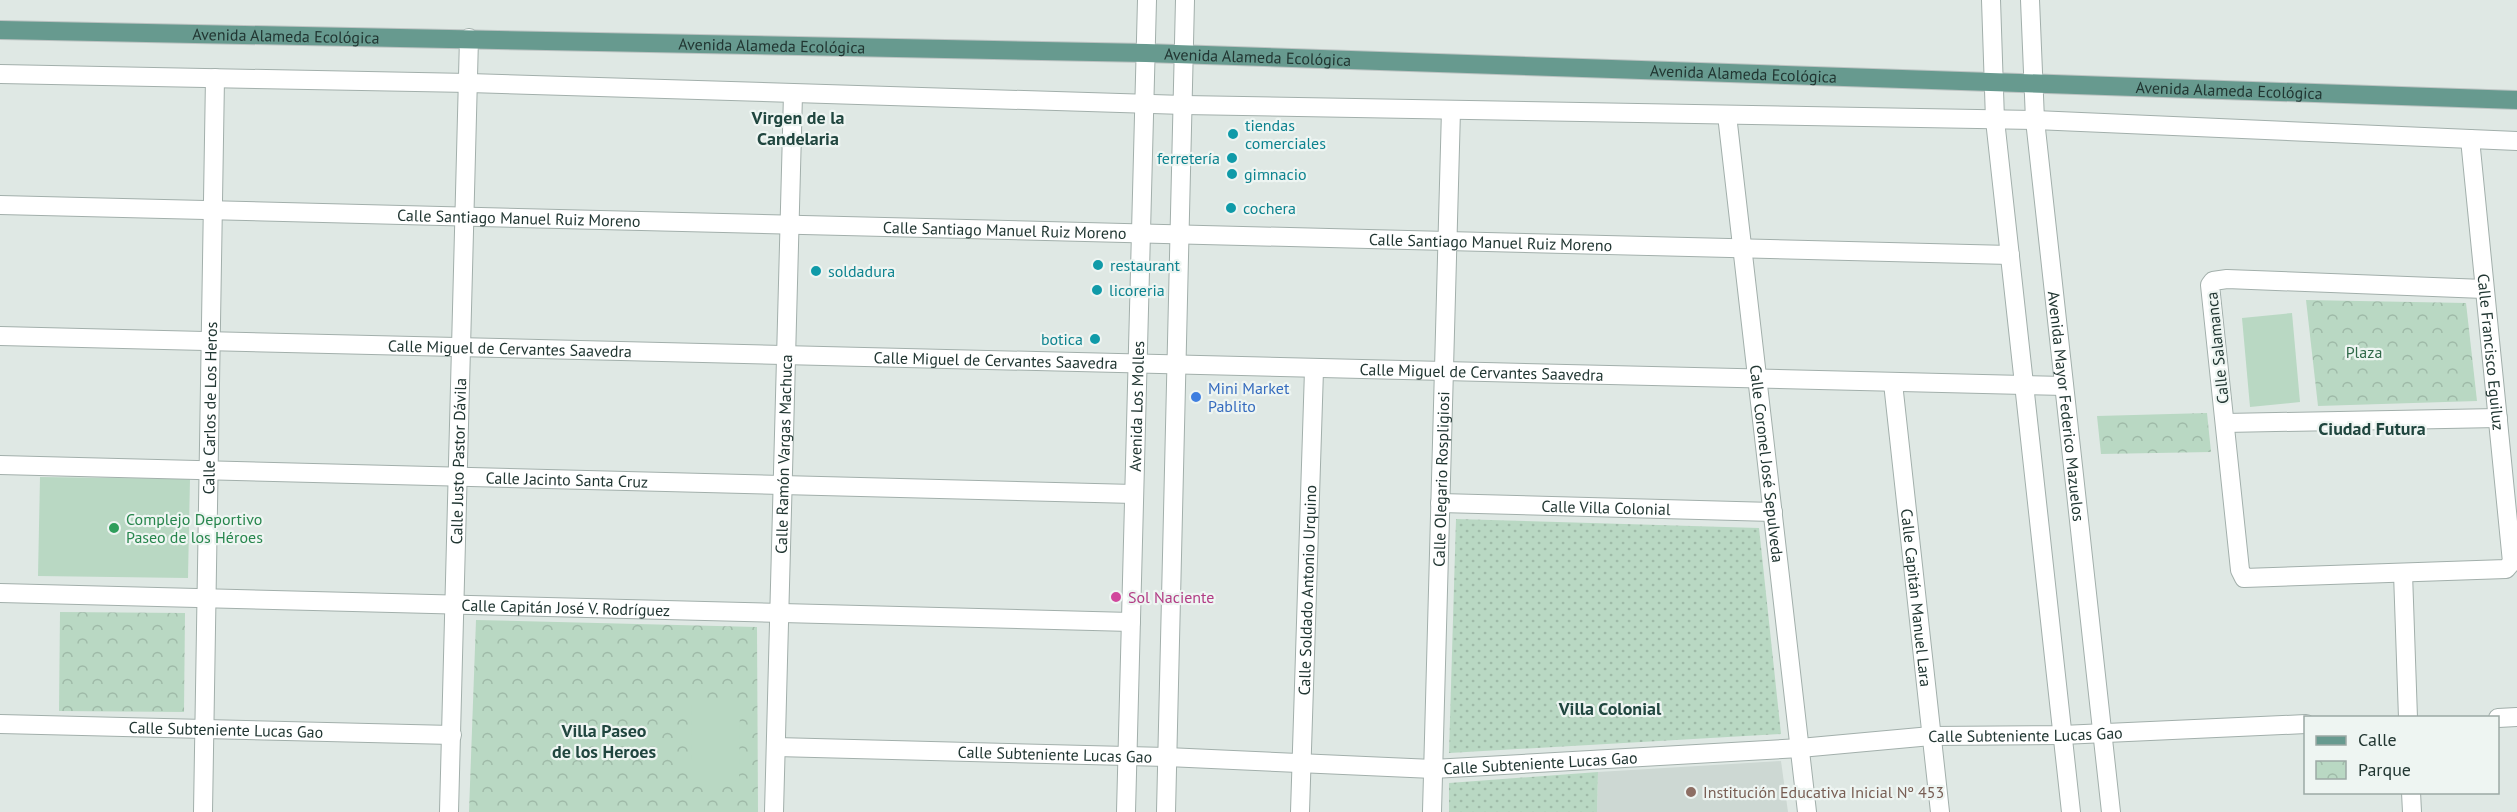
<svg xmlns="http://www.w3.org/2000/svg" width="2517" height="812" font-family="'PT Sans',sans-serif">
<defs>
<pattern id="grass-dots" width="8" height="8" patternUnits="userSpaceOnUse" patternTransform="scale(1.5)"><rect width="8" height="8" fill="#b9d8c3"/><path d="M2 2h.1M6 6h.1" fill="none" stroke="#9fbaa8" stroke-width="1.8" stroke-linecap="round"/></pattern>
<pattern id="park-crowns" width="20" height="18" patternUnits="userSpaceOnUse" patternTransform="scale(1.5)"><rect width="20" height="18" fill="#b9d8c3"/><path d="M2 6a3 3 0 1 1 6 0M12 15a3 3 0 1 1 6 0" fill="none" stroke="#9fbaa8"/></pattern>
</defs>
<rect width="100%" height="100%" fill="#dfe8e4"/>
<path fill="#cdd8d3" d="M1781,761L1788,812H1597L1598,772Z"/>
<g fill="url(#grass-dots)">
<path d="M1456,519L1759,528L1781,734L1449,753Z"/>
<path d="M1598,772L1597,812H1449V783Z"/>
</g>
<g fill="url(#park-crowns)">
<path d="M2306,300L2466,303L2477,401L2318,406Z"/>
<path d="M2207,413L2211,452L2101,454L2097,416Z"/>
<path d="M60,612L185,613L184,712L59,711Z"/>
<path d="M476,620L757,627L758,812H469Z"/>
</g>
<g fill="#b9d8c3">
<path d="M2292,313L2300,402L2250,407L2242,318Z"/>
<path d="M40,477L190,479L188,578L38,576Z"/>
<path d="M692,703H740L739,782H691Z"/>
</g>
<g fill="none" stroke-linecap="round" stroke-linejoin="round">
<defs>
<g id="minor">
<path d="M1991,0L1995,120L2071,812"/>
<path id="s1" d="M2030,0L2035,120L2111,812"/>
<path d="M0,74L469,83L1184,105L2035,120L2517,141"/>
<path id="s2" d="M1727,115L1807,812"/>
<path id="s3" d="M2470,139L2512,562L2506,569L2244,578L2240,570L2210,285L2213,281L2227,279L2484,289"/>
<path id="s4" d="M0,205L2010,255"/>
<path id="s5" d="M0,336L2064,386"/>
<path id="s6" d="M1893,383L1940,812"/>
<path d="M2225,423L2498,418"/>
<path id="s7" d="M0,465L1134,494"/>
<path id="s8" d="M1440,503L1773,512"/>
<path d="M2403,573L2408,718"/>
<path id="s9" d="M0,593L1131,622"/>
<path d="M2498,718L2517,717"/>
<path id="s10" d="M0,724L452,735"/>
<path id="s11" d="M776,747L1167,757L1433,769L1800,748L1931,736L2062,735L2306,724"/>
<path d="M2411,792L2412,812"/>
<path id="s12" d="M203,812L215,78"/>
<path id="s13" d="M449,812L469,38"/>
<path id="s14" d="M774,812L793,94"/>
<path id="s15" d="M1126,812L1147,0"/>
<path d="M1166,812L1185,0"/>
<path id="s16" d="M1300,812L1314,370"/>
<path id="s17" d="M1432,812L1451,110"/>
</g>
<g id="major">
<path id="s18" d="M0,30L1146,53L2517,100"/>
</g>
</defs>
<use href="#minor" stroke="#a2afab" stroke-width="20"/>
<use href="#major" stroke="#bcc3c2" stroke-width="20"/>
<use href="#minor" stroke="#fff" stroke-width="18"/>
<use href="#major" stroke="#679a8f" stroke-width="18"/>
</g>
<g fill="#0f9aa8" stroke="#eef5f2" stroke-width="2">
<circle cx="1233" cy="134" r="6"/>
<circle cx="1232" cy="158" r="6"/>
<circle cx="1232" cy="174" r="6"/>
<circle cx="1231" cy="208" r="6"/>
<circle cx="1098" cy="265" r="6"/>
<circle cx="816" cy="271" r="6"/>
<circle cx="1097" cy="290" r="6"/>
<circle cx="1095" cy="339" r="6"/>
</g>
<circle fill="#3f7fe0" stroke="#eef5f2" stroke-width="2" cx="1196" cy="397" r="6"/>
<circle fill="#2e9e5b" stroke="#eef5f2" stroke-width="2" cx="114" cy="528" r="6"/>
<circle fill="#d1479c" stroke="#eef5f2" stroke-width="2" cx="1116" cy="597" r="6"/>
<circle fill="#8d6e63" stroke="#eef5f2" stroke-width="2" cx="1691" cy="792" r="6"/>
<g text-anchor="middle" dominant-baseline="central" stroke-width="4.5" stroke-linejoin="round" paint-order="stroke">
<g font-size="16" fill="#213632" stroke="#eef5f2">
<text stroke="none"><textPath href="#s18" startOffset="286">Avenida Alameda Ecológica</textPath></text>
<text stroke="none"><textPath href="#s18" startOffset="772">Avenida Alameda Ecológica</textPath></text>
<text stroke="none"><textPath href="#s18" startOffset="1258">Avenida Alameda Ecológica</textPath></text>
<text stroke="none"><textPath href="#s18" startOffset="1744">Avenida Alameda Ecológica</textPath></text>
<text stroke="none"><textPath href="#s18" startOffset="2230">Avenida Alameda Ecológica</textPath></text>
<text stroke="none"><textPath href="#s4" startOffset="519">Calle Santiago Manuel Ruiz Moreno</textPath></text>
<text stroke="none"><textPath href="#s4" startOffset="1005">Calle Santiago Manuel Ruiz Moreno</textPath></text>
<text stroke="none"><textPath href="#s4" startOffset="1491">Calle Santiago Manuel Ruiz Moreno</textPath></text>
<text transform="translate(2217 348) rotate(-96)">Calle Salamanca</text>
<text stroke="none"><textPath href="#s5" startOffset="510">Calle Miguel de Cervantes Saavedra</textPath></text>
<text stroke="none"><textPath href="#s3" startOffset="214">Calle Francisco Eguiluz</textPath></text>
<text stroke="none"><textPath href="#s5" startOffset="996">Calle Miguel de Cervantes Saavedra</textPath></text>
<text stroke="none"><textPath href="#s5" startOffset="1482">Calle Miguel de Cervantes Saavedra</textPath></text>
<text stroke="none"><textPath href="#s15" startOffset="406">Avenida Los Molles</textPath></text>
<text stroke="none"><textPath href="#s1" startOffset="408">Avenida Mayor Federico Mazuelos</textPath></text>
<text stroke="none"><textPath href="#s12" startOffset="404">Calle Carlos de Los Heros</textPath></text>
<text stroke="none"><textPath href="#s14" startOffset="358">Calle Ramón Vargas Machuca</textPath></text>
<text stroke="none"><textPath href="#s13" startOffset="351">Calle Justo Pastor Dávila</textPath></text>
<text stroke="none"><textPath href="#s2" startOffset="351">Calle Coronel José Sepulveda</textPath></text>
<text stroke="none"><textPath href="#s17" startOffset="333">Calle Olegario Rospligiosi</textPath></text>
<text stroke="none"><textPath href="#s7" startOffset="567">Calle Jacinto Santa Cruz</textPath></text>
<text stroke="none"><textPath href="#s8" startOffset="166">Calle Villa Colonial</textPath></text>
<text stroke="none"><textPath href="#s16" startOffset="222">Calle Soldado Antonio Urquino</textPath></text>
<text stroke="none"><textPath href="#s6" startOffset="216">Calle Capitán Manuel Lara</textPath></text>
<text stroke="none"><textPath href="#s9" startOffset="566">Calle Capitán José V. Rodríguez</textPath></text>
<text stroke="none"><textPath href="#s10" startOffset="226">Calle Subteniente Lucas Gao</textPath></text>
<text stroke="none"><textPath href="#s11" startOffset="1251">Calle Subteniente Lucas Gao</textPath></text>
<text stroke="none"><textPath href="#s11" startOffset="279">Calle Subteniente Lucas Gao</textPath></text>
<text stroke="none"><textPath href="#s11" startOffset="765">Calle Subteniente Lucas Gao</textPath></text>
</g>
<g font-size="16" fill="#0d838f" stroke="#eef5f2" text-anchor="start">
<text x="1245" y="125">tiendas<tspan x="1245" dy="18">comerciales</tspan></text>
<text x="1220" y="158" text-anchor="end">ferretería</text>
<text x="1244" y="174">gimnacio</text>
<text x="1243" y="208">cochera</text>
<text x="1110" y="265">restaurant</text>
<text x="828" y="271">soldadura</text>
<text x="1109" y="290">licoreria</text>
<text x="1083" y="339" text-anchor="end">botica</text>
</g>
<g font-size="16" fill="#306949" stroke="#eef5f2">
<text x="2364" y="352">Plaza</text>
</g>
<g font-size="16" fill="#366cbe" stroke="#eef5f2" text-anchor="start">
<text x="1208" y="388">Mini Market<tspan x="1208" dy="18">Pablito</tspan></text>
</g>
<g font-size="16" fill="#27864d" stroke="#eef5f2" text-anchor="start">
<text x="126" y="519">Complejo Deportivo<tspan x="126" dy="18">Paseo de los Héroes</tspan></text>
</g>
<g font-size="16" fill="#b23c85" stroke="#eef5f2" text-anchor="start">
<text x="1128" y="597">Sol Naciente</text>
</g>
<g font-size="16" fill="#785e54" stroke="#eef5f2" text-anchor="start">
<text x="1703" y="792">Institución Educativa Inicial Nº 453</text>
</g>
<g font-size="18" font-weight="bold" fill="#20463f" stroke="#eef5f2">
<text x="798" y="117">Virgen de la<tspan x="798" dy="21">Candelaria</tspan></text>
<text x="2372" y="428">Ciudad Futura</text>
<text x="1610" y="708">Villa Colonial</text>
<text x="604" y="730">Villa Paseo<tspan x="604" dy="21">de los Heroes</tspan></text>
</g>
</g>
<rect x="2304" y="716" width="195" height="78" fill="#eef5f2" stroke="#9ca9a5" stroke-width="1.5"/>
<rect x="2316" y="736" width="30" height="9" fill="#679a8f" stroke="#9ca9a5" stroke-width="1.5"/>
<text x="2358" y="746" font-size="18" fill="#213632">Calle</text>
<rect x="2316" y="761" width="30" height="18" fill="url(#park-crowns)" stroke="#9ca9a5" stroke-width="1.5"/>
<text x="2358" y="776" font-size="18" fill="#213632">Parque</text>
</svg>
